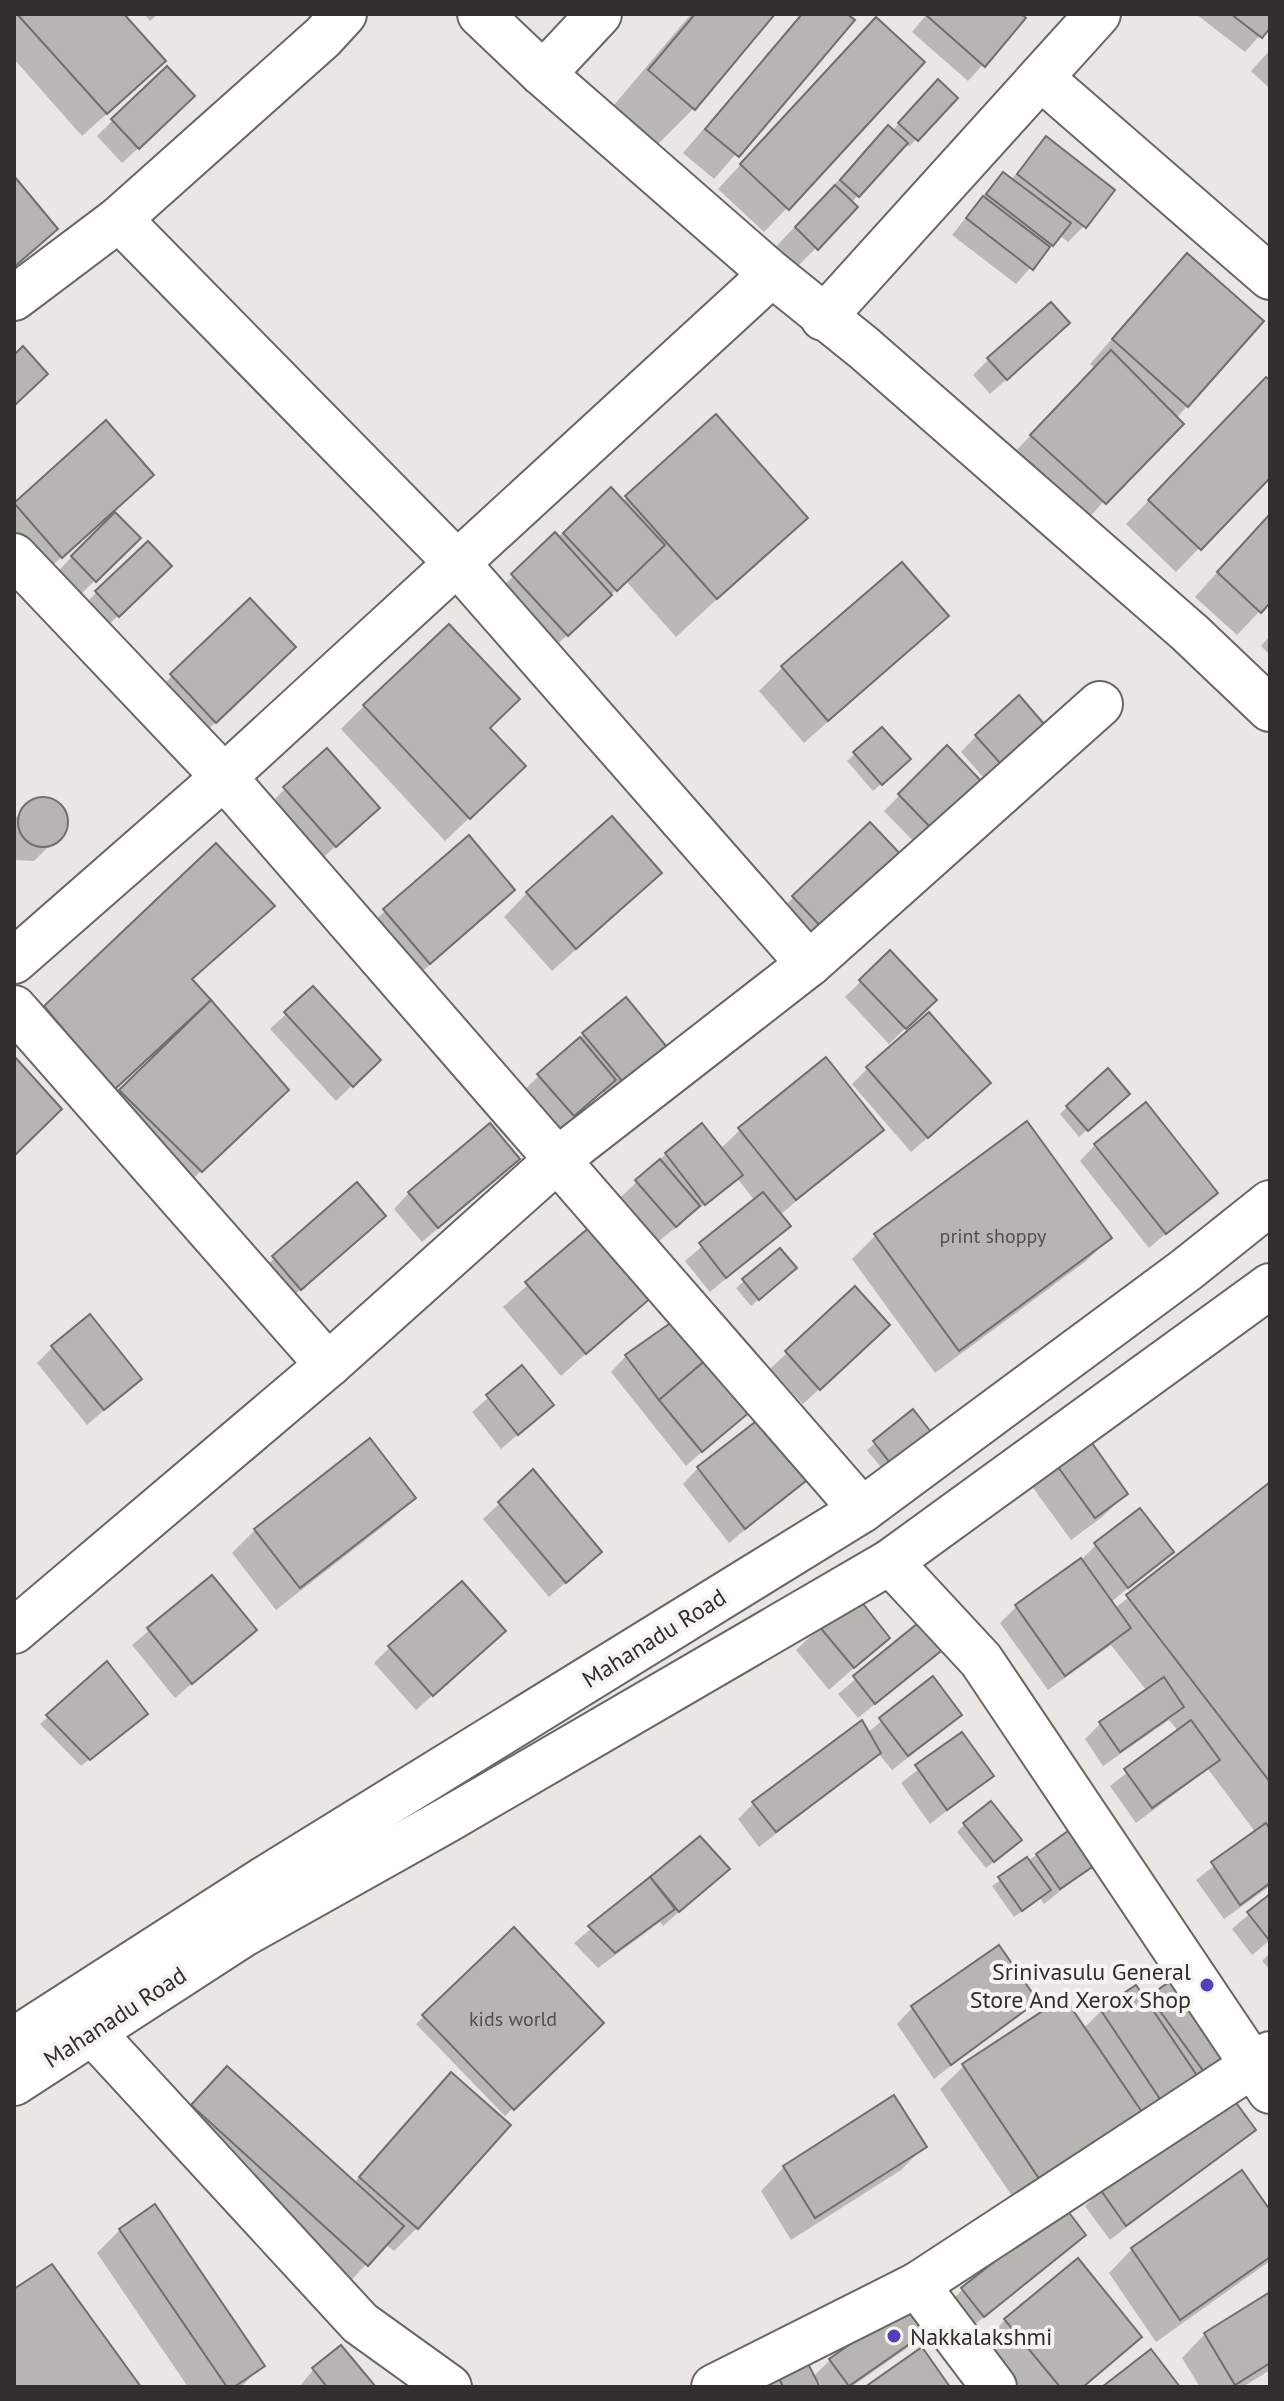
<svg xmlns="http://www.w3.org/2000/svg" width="1284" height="2401" font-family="'PT Sans',sans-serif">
<rect width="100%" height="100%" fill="#e9e6e3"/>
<g fill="#0003">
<path d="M14,14H122L140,84L82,136L14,59Z"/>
<path d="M144,14H158L150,21Z"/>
<path d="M691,14H772L694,108L654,148L609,111Z"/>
<path d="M802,14H844L852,21L714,179L683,153Z"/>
<path d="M927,14H1018L1024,19L968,81L912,32Z"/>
<path d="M1196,14H1270V24L1245,52Z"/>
<path d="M853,43L787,208L764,232L718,189Z"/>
<path d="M1270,50V89L1251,71Z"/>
<path d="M938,82L955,98L909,147L905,143L851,203L816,248L776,288L756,268L881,135L892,131Z"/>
<path d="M177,112L122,163L97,136L113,120Z"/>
<path d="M1046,139L1084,226L1068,242L1059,235L1016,284L952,235L988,190L1004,174L1011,180Z"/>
<path d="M14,179L56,229L14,268Z"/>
<path d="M1164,279L1187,406L1082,526L1008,459L1095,368L1090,364Z"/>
<path d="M1052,339L990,394L973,375L989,359Z"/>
<path d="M1270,383V475L1176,572L1126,524L1243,403Z"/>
<path d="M716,417L805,518L676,637L626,581L551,650L497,591L611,490L622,502Z"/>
<path d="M106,423L128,498L37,579L14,553V506Z"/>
<path d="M115,514L138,538L79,596L56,573Z"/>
<path d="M1270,514V600L1237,635L1195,597Z"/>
<path d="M153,582L102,631L81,608L97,592Z"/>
<path d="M946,616L804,743L759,691L783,667Z"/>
<path d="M1270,636V655L1261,646Z"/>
<path d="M278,663L199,738L156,691L172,676Z"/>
<path d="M364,706L488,728L500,789L445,841L341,729Z"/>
<path d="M882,729L901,766L873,791L847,761Z"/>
<path d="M976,736L1025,739L983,777L961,752Z"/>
<path d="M947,748L979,782L916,844L884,811Z"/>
<path d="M285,789L362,823L319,861L269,805Z"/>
<path d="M35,800H53L64,813V831L34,861L16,860L14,819Z"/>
<path d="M870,825L901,858L808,946L777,913Z"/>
<path d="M513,890L406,986L361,934L385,911Z"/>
<path d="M527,893L636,896L552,971L504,917Z"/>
<path d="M272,906L191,981L286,1090L177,1194L97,1115L153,1057L151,1055L90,1111L22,1031L46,1007Z"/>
<path d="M890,953L918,1016L889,1044L845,997Z"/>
<path d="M313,989L378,1060L336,1101L270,1029Z"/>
<path d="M584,1034L668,1052L611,1102L602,1091L557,1131L523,1091Z"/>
<path d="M868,1068L972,1099L911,1152L852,1084Z"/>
<path d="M1120,1101L1079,1137L1060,1114L1067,1107Z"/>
<path d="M881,1129L780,1215L788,1226L710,1292L685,1261L755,1201L737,1178L659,1241L621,1197L666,1154L720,1149L740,1130Z"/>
<path d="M1095,1145L1215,1192L1149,1248L1080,1161Z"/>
<path d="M502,1174L422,1242L394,1209L409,1193Z"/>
<path d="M357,1185L368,1231L284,1304L258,1273Z"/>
<path d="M591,1229L650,1296L561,1376L503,1307Z"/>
<path d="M875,1236L1110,1238L1086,1261L935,1373L852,1259Z"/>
<path d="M787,1275L751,1306L736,1288L744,1281Z"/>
<path d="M855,1289L872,1340L803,1404L770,1369Z"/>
<path d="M53,1347L140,1379L87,1425L37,1363Z"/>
<path d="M626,1356L748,1411L686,1466L611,1372Z"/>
<path d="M522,1368L552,1405L501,1449L472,1412Z"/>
<path d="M912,1412L921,1439L883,1470L867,1450Z"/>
<path d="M1055,1462L1126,1494L1102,1517L1071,1540L1031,1485Z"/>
<path d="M698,1468L808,1477L729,1543L683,1484Z"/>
<path d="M533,1472L584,1567L549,1597L483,1519Z"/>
<path d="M1270,1485V1886L1224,1919L1196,1880L1256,1833L1208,1769L1136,1823L1110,1786L1179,1732L1169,1720L1103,1766L1085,1739L1100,1724L1147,1691L1111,1645L1048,1690L1000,1623L1016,1607L1080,1561L1096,1545L1171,1552L1110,1603L1114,1609Z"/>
<path d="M414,1497L390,1521L276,1610L232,1553L255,1530Z"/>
<path d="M212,1578L255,1630L175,1698L132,1645Z"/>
<path d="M923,1622L943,1647L858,1718L838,1694Z"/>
<path d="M820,1627L888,1638L829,1690L796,1650Z"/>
<path d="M390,1647H487L416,1710L374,1663Z"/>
<path d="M107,1664L138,1721L81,1766L40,1724Z"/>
<path d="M933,1679L959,1714L944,1730L892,1770L878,1753L759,1847L738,1819L754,1803L867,1733Z"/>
<path d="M962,1735L991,1776L930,1824L901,1783Z"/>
<path d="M965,1824L1012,1847L986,1868L957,1832Z"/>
<path d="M1075,1828L1098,1861L1044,1904L1040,1898L1014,1917L992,1886Z"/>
<path d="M700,1839L727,1869L663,1926L660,1922L598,1968L574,1943Z"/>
<path d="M1270,1896V1940L1252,1955L1232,1929Z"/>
<path d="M514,1930L601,2023L505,2116L416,2024Z"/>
<path d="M1270,1953V1970L1262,1961Z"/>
<path d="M1136,1988L1145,2002L1150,1997L1236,2052L1018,2205L940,2089L964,2066L1083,2029L1101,2011Z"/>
<path d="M1035,2000L934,2079L897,2024L912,2008Z"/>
<path d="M451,2075L417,2228L394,2251L385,2244L344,2288L169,2130L204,2092L354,2183Z"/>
<path d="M1253,2129L1110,2240L1085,2206L1101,2191Z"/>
<path d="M924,2147L901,2170L791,2240L761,2191L784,2167Z"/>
<path d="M1242,2172L1270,2213V2261L1156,2342L1109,2273L1132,2249Z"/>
<path d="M120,2230L263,2365L241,2387H188L97,2253Z"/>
<path d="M1084,2234L967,2331L947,2305L962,2290Z"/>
<path d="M1270,2294V2370L1243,2387H1200L1182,2358L1205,2334Z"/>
<path d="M1005,2320L1140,2337L1084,2387H1018L982,2344Z"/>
<path d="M926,2331L910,2346L851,2387H823L817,2379L818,2387H740L802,2355L813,2377L830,2360Z"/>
<path d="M341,2347L374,2387H299L313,2370Z"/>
</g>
<g fill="#b7b5b1" stroke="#716f6c" stroke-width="2">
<path d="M17,14H124L166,61L107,114Z"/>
<path d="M695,14H775L695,110L648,70Z"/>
<path d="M802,14H847L855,20L739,157L705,129Z"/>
<path d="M1021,14L1026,18L985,67L926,15Z"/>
<path d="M1231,14H1270V28L1262,38Z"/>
<path d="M876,17L925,62L789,210L740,164Z"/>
<path d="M167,66L195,96L139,149L111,119Z"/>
<path d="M938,79L958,98L918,141L898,123Z"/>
<path d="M888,125L908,143L859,197L840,180Z"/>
<path d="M1046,136L1115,190L1086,228L1017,174Z"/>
<path d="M1003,172L1071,223L1053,246L986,194Z"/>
<path d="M14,176L58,229L14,267Z"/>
<path d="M835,185L858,207L818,250L795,227Z"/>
<path d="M983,196L1050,247L1033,270L966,218Z"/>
<path d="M1187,253L1264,321L1188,407L1112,339Z"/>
<path d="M1051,302L1070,323L1007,380L987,358Z"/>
<path d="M23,346L48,374L14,406V355Z"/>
<path d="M1111,350L1184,424L1106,504L1030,435Z"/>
<path d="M1266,377L1270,380V478L1201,550L1148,500Z"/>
<path d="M716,414L808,518L717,599L625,496Z"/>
<path d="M106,420L154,475L62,558L14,503Z"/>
<path d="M611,487L665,545L617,591L563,533Z"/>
<path d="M115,512L141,538L96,582L71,556Z"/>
<path d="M1270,514V603L1261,613L1217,572Z"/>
<path d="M555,532L612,595L568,636L511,574Z"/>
<path d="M148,541L172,566L119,617L95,591Z"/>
<path d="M902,562L949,616L828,721L781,666Z"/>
<path d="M250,598L296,647L216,723L170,674Z"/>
<path d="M449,624L520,699L490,728L526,766L470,819L363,705Z"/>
<path d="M1019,695L1044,724L1000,763L975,735Z"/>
<path d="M882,727L911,759L882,785L853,752Z"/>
<path d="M947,745L982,782L933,830L898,794Z"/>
<path d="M327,748L380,808L336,847L283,787Z"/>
<circle cx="43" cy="822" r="25"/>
<path d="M612,816L662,873L576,949L526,892Z"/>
<path d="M870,822L904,858L825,931L792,896Z"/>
<path d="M469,835L515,890L430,964L383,909Z"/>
<path d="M216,843L275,906L192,979L211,1000L114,1090L44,1006Z"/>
<path d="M890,950L937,1000L906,1029L859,980Z"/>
<path d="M313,986L381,1060L353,1087L284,1012Z"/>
<path d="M626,997L671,1052L628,1088L582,1033Z"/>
<path d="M211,1000L289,1090L202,1172L119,1090Z"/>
<path d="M929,1012L991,1083L928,1138L866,1067Z"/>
<path d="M580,1037L616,1080L574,1116L537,1074Z"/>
<path d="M14,1056L62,1109L14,1156Z"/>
<path d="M826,1057L884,1130L796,1200L738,1128Z"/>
<path d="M1108,1068L1130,1094L1088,1131L1066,1106Z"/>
<path d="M1146,1102L1218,1193L1166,1234L1094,1144Z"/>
<path d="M1027,1121L1112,1238L959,1351L874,1234Z"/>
<path d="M490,1123L520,1159L438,1228L408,1192Z"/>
<path d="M702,1123L743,1175L705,1205L665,1153Z"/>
<path d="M660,1159L700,1206L676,1227L635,1180Z"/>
<path d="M357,1182L386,1216L301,1290L272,1256Z"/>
<path d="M763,1192L791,1226L726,1278L699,1243Z"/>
<path d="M591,1226L653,1296L586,1354L525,1282Z"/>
<path d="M780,1248L797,1268L759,1300L742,1279Z"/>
<path d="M855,1286L890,1325L820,1390L785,1351Z"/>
<path d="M90,1314L142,1379L104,1410L51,1346Z"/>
<path d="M676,1319L707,1359L659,1400L625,1355Z"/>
<path d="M707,1359L751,1411L702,1452L659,1400Z"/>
<path d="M522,1365L554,1405L518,1435L486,1395Z"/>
<path d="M913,1409L931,1432L891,1464L873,1441Z"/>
<path d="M763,1416L811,1477L745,1529L697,1467Z"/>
<path d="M1087,1436L1128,1494L1095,1518L1053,1460Z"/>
<path d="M370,1438L416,1498L300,1588L254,1529Z"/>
<path d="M533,1469L602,1552L566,1583L498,1502Z"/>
<path d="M1270,1482V1782L1126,1595Z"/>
<path d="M1140,1508L1174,1552L1128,1588L1094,1543Z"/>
<path d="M1081,1558L1131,1628L1065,1676L1015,1605Z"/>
<path d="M212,1575L257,1630L192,1684L147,1628Z"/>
<path d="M462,1581L506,1631L433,1696L388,1646Z"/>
<path d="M856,1595L890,1638L854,1668L818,1625Z"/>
<path d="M923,1619L946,1647L875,1704L853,1676Z"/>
<path d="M107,1661L148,1714L90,1760L46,1715Z"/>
<path d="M933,1676L962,1715L908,1756L879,1718Z"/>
<path d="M1164,1677L1184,1707L1120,1752L1099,1722Z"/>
<path d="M862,1720L881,1753L776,1832L752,1802Z"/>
<path d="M1191,1720L1220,1760L1152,1808L1124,1769Z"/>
<path d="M962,1732L994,1776L947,1810L915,1765Z"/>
<path d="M991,1801L1022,1840L994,1862L963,1823Z"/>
<path d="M1266,1823L1270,1829V1883L1240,1905L1211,1862Z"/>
<path d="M1075,1826L1101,1861L1060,1889L1036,1854Z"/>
<path d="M700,1836L730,1869L679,1912L650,1877Z"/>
<path d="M1027,1857L1051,1890L1022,1911L998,1877Z"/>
<path d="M650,1877L675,1909L615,1953L588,1926Z"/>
<path d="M1270,1894V1940H1269L1247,1912Z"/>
<path d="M514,1927L604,2023L514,2110L422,2015Z"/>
<path d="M999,1945L1038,2001L951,2065L911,2006Z"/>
<path d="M1182,1973L1239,2052L1207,2076L1149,1996Z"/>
<path d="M1136,1985L1200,2080L1164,2105L1100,2009Z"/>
<path d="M1064,1997L1144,2115L1042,2183L962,2064Z"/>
<path d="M227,2066L404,2226L368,2266L191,2105Z"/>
<path d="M451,2072L511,2125L418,2229L359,2177Z"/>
<path d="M1229,2093L1256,2130L1126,2226L1100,2189Z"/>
<path d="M894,2095L927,2147L815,2218L783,2166Z"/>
<path d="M1242,2170L1270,2210V2257L1180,2320L1131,2248Z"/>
<path d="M155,2204L265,2366L234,2387H227L119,2229Z"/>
<path d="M1064,2206L1086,2235L984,2317L961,2288Z"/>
<path d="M1078,2258L1142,2337L1083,2387H1060L1004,2319Z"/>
<path d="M52,2264L141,2387H14V2289Z"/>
<path d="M1270,2292V2363L1235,2385L1204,2333Z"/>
<path d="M909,2303L928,2331L849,2386L829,2359Z"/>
<path d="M341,2345L376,2387H327L312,2368Z"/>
<path d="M922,2347L950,2387H865Z"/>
<path d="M1151,2349L1180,2387H1102Z"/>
<path d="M802,2352L820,2387H783L774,2367Z"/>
</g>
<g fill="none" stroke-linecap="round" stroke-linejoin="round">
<defs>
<g id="minor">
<path d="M543,74L599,14"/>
<path d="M1041,78L1270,277"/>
<path d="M119,219L457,563L809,964"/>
<path d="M14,298L119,219L323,37L344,14"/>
<path d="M823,318L1098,14"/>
<path d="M14,556L224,777L862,1510"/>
<path d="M14,961L224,777L772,274"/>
<path d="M14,1008L328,1365"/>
<path d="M890,1562L981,1660L1270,2091"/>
<path d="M14,1631L328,1365L557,1160L809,964L1100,704"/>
<path d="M72,2003L92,2032L360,2323L449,2387"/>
<path d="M917,2285L994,2387"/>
<path d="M714,2387L917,2285L1270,2054"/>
</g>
<g id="tertiary">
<path d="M480,14L543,74L772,274L864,348L1190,633L1270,709"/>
<path d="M14,2040L266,1878L862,1510L1186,1270L1270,1203"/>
<path d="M14,2083L242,1935L447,1820L890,1562L1270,1286"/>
</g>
</defs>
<use href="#minor" stroke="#696764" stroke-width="48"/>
<use href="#tertiary" stroke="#696764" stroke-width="48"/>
<use href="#minor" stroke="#fff" stroke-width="44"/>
<use href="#tertiary" stroke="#fff" stroke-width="44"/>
</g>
<g fill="#553fb7" stroke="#f6f4f0" stroke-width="3">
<circle cx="1207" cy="1985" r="8"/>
<circle cx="894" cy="2336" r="8"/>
</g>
<g text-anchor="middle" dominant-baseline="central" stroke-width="8" stroke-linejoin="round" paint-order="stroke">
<g font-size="20" fill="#52504f">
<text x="993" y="1236">print shoppy</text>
<text x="513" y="2019">kids world</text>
</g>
<g font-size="24" fill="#302f2e" stroke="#f6f4f0">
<text transform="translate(654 1638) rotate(-32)">Mahanadu Road</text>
<text transform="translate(115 2017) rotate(-33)">Mahanadu Road</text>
</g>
<g font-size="24" fill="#302f2e" stroke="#f6f4f0" text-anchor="end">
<text x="1191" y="1971">Srinivasulu General<tspan x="1191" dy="28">Store And Xerox Shop</tspan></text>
<text x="910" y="2336" text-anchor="start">Nakkalakshmi</text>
</g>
</g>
<rect width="1284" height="2401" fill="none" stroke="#302f2e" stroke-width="32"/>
</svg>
